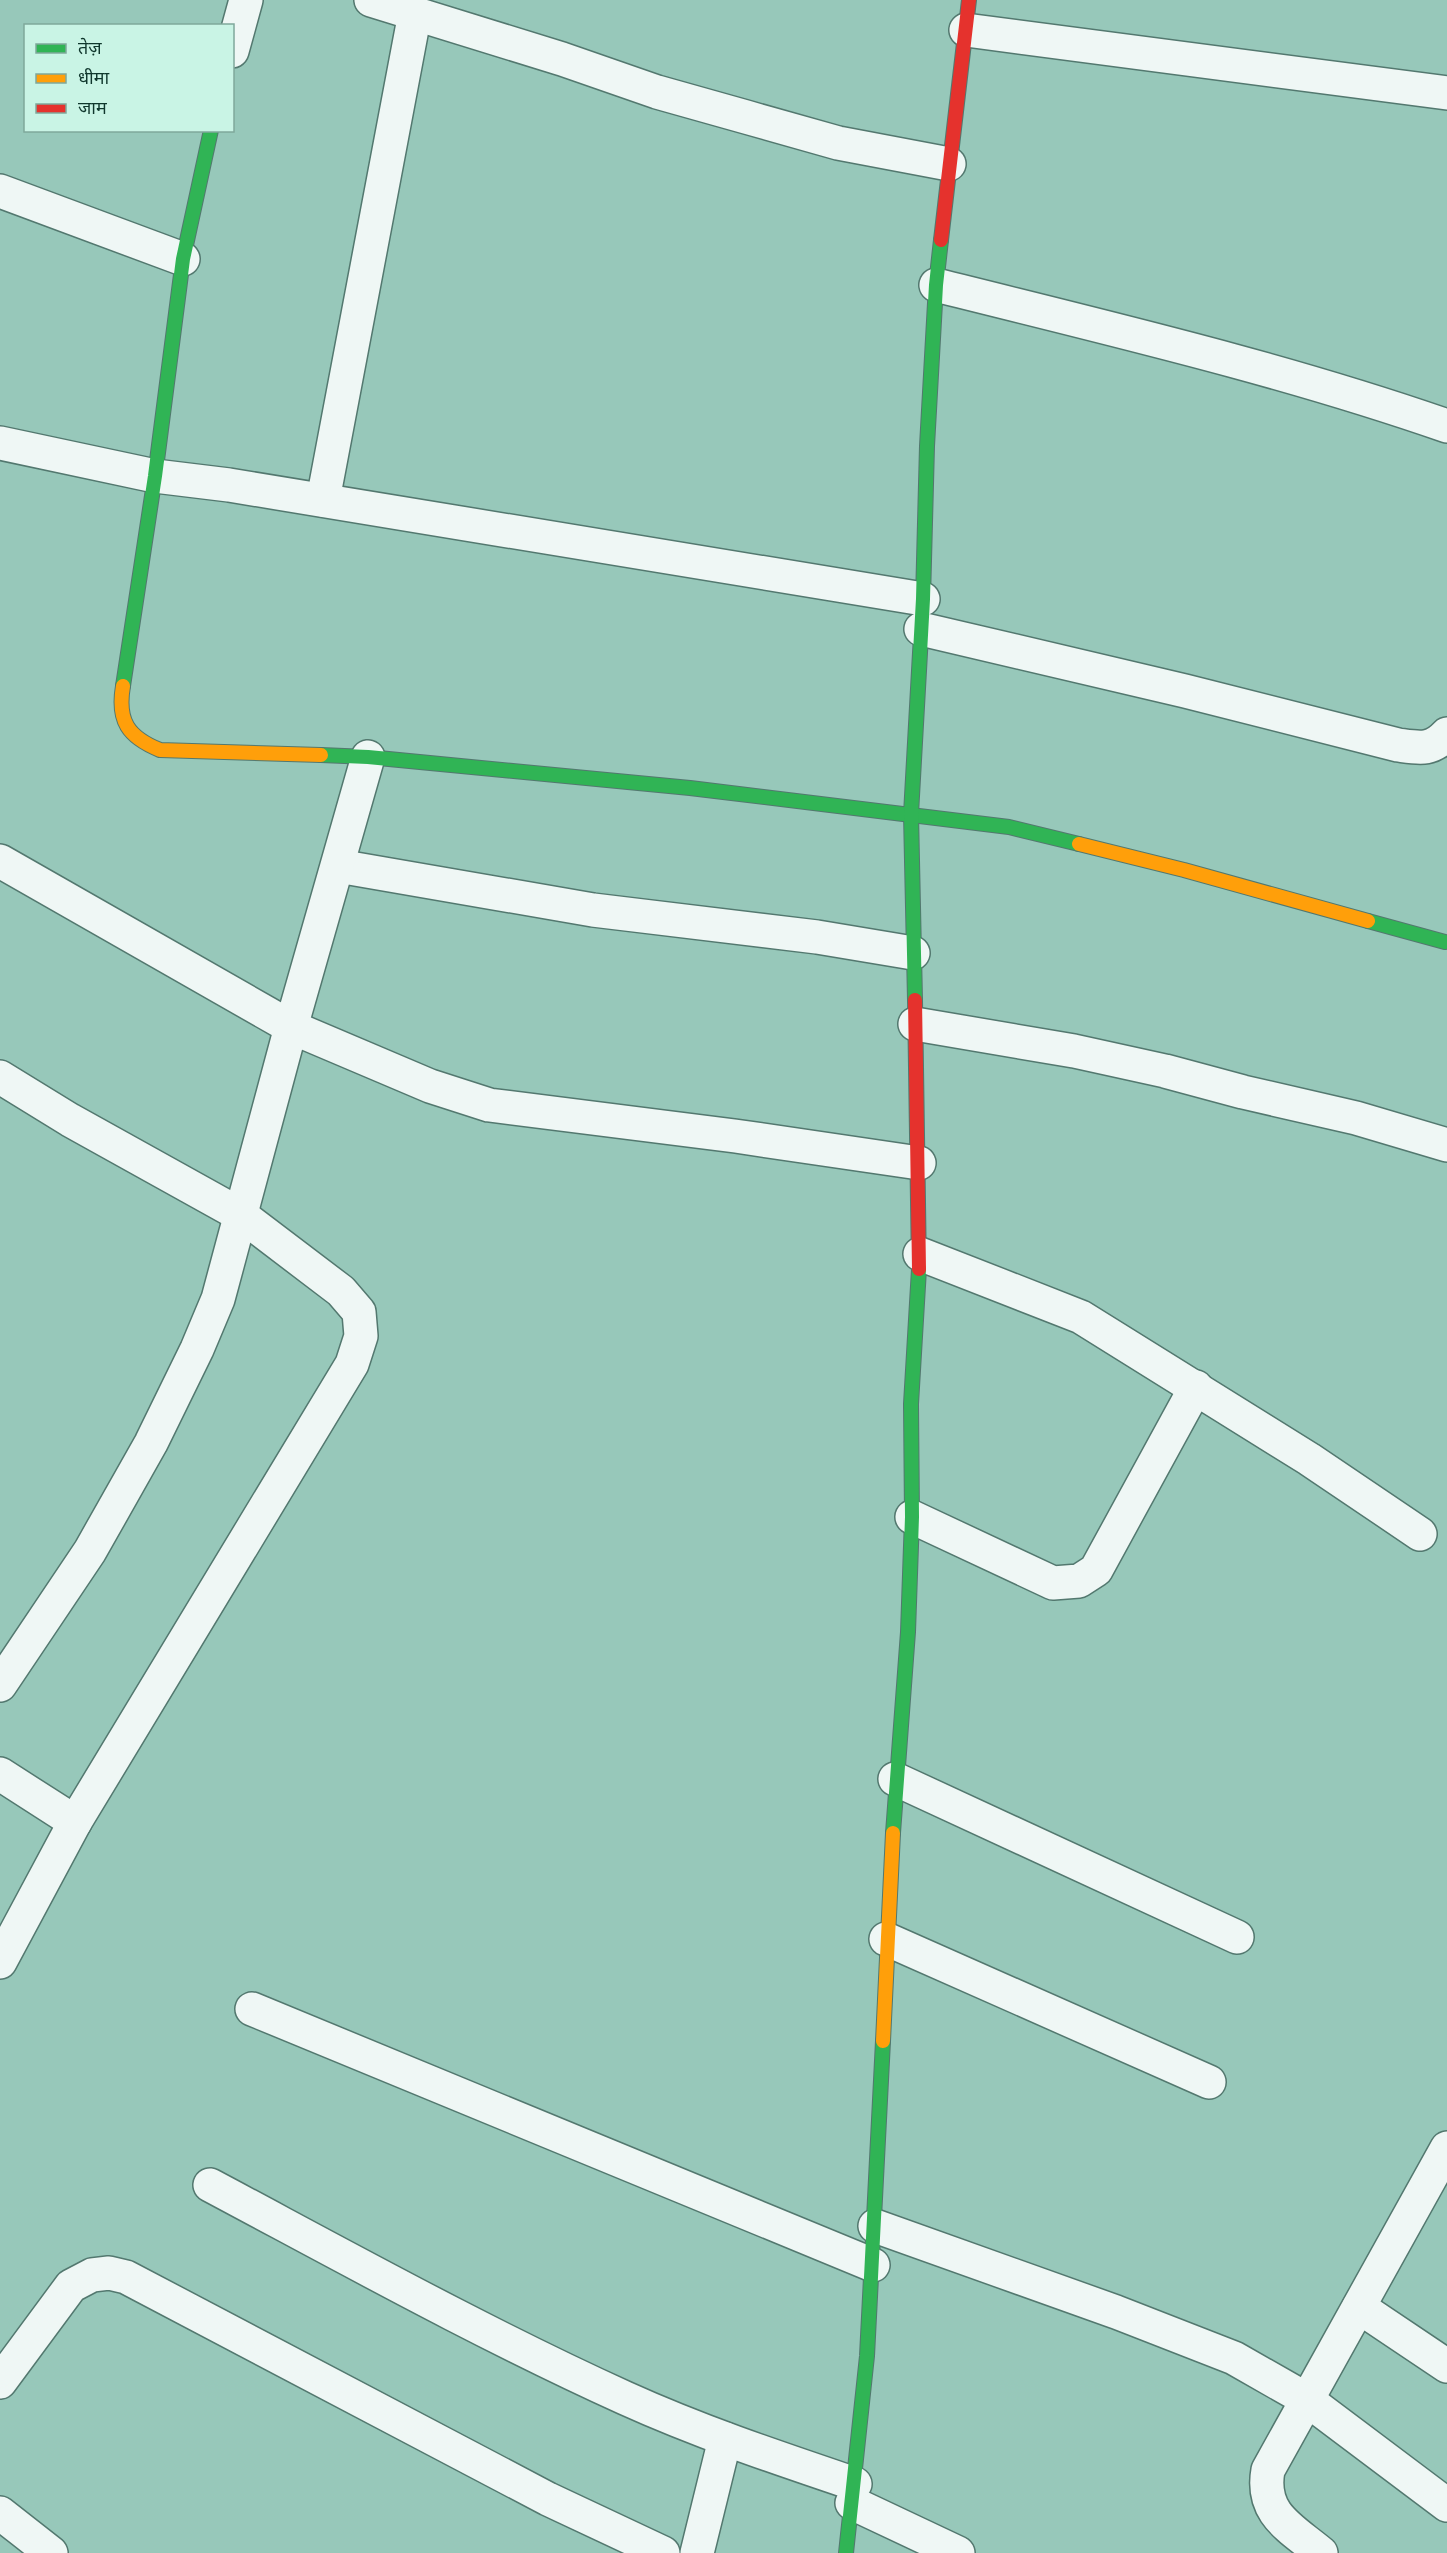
<svg xmlns="http://www.w3.org/2000/svg" width="1447" height="2553" font-family="'Titillium Web','Noto Sans Devanagari',sans-serif">
<rect width="100%" height="100%" fill="#97c8ba"/>
<g fill="none" stroke-linecap="round" stroke-linejoin="round">
<defs>
<g id="street">
<path d="M371,0L562,59L657,92L746,117L838,143L949,164"/>
<path d="M966,30L1447,93"/>
<path d="M232,51L246,0"/>
<path d="M0,191L183,259"/>
<path d="M936,285C1107,328 1280,368 1447,426"/>
<path d="M0,443L155,476L229,485L923,599"/>
<path d="M323,500L415,13"/>
<path d="M921,629L1185,691L1398,745C1420,748 1431,751 1447,734"/>
<path d="M0,861L291,1027L430,1086L489,1105L735,1136L919,1163"/>
<path d="M338,866L593,910L817,937L913,953"/>
<path d="M915,1024L1074,1051L1165,1071L1243,1092L1356,1118L1447,1145"/>
<path d="M0,1077L70,1120L241,1215L341,1291L359,1312L361,1336L352,1364L75,1822L0,1962"/>
<path d="M920,1254L1081,1317L1309,1459L1420,1534"/>
<path d="M912,1517L1053,1583L1079,1581L1096,1570L1196,1387"/>
<path d="M0,1685L90,1551L151,1443L197,1349L218,1299L291,1027L368,757"/>
<path d="M0,1774L75,1822"/>
<path d="M895,1779L1237,1937"/>
<path d="M886,1939L1209,2082"/>
<path d="M252,2009L873,2265"/>
<path d="M210,2185C347,2258 484,2334 625,2398C700,2432 778,2458 855,2484"/>
<path d="M875,2226L1116,2312L1234,2358L1306,2399L1447,2505"/>
<path d="M1359,2307L1447,2366"/>
<path d="M0,2382L71,2286L92,2275L109,2273L126,2277L548,2499L663,2553"/>
<path d="M852,2503L958,2553"/>
<path d="M0,2513L51,2553"/>
<path d="M697,2553L725,2439"/>
<path d="M1321,2553C1291,2528 1260,2514 1268,2470L1447,2148"/>
</g>
<g id="fast">
<path d="M123,686L155,476L183,259L211,130"/>
<path d="M321,755L368,757L690,788L1009,827L1079,844"/>
<path d="M1368,921L1445,942"/>
<path d="M915,1000L911,814L923,599L927,446L936,285L941,240"/>
<path d="M893,1833L908,1632L912,1517L911,1404L919,1269"/>
<path d="M846,2553L867,2356L883,2041"/>
</g>
<g id="slow">
<path d="M123,686C117,721 128,737 160,750L321,755"/>
<path d="M1079,844L1184,870L1368,921"/>
<path d="M883,2041L893,1833"/>
</g>
<g id="jam">
<path d="M941,240L969,0"/>
<path d="M915,1000L919,1269"/>
</g>
</defs>
<use href="#street" stroke="#53786f" stroke-width="36"/>
<use href="#fast" stroke="#53786f" stroke-width="16"/>
<use href="#slow" stroke="#53786f" stroke-width="16"/>
<use href="#jam" stroke="#53786f" stroke-width="16"/>
<use href="#street" stroke="#eff7f5" stroke-width="33"/>
<use href="#fast" stroke="#30b455" stroke-width="14"/>
<use href="#slow" stroke="#ff9f0a" stroke-width="14"/>
<use href="#jam" stroke="#e5322d" stroke-width="14"/>
</g>
<rect x="24" y="24" width="210" height="108" fill="#c9f4e5" stroke="#7fa89b" stroke-width="1.5"/>
<rect x="36" y="44" width="30" height="9" fill="#30b455" stroke="#7fa89b" stroke-width="1.5"/>
<text x="78" y="54" font-size="18" fill="#0f362c">तेज़</text>
<rect x="36" y="74" width="30" height="9" fill="#ff9f0a" stroke="#7fa89b" stroke-width="1.5"/>
<text x="78" y="84" font-size="18" fill="#0f362c">धीमा</text>
<rect x="36" y="104" width="30" height="9" fill="#e5322d" stroke="#7fa89b" stroke-width="1.5"/>
<text x="78" y="114" font-size="18" fill="#0f362c">जाम</text>
</svg>
